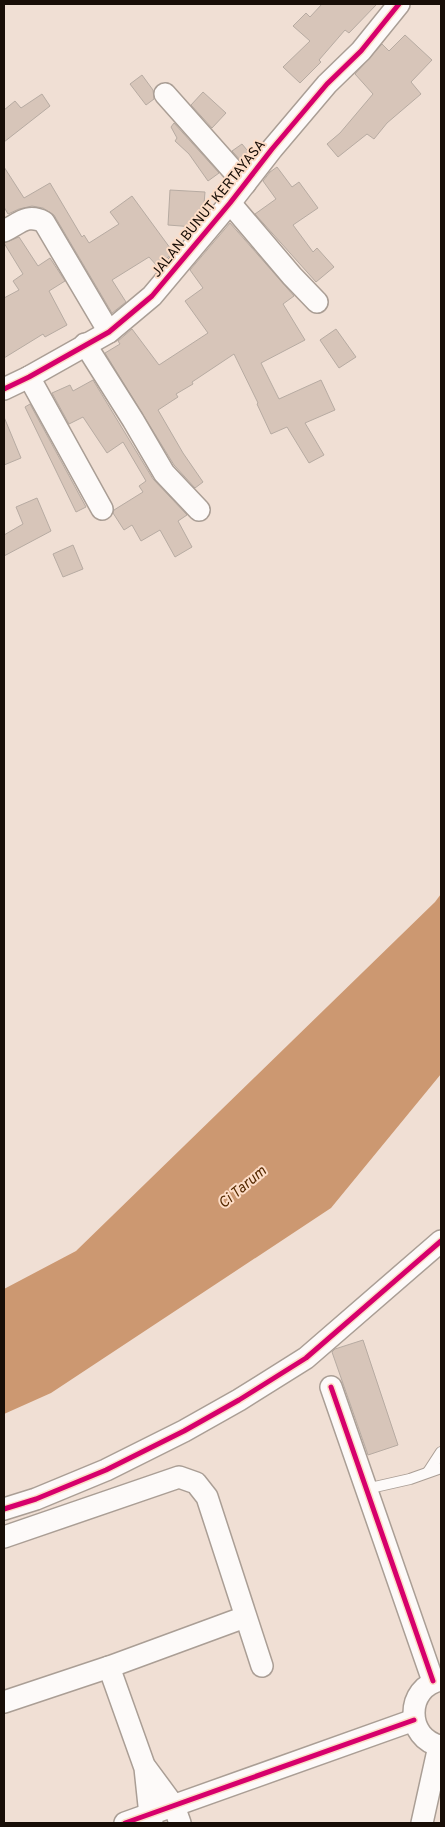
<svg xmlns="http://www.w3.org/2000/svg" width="445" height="1827" font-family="Overpass,sans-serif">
<rect width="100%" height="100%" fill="#f0dfd4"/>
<path fill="#cc9871" d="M441,894V1074L331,1208L51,1393L4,1414V1289L76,1251L435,902Z"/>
<g fill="#d7c5b9" stroke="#b7aba2">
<path d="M322,4H377L349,33L345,30L319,60L321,62L300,83L283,67L310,41L293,26L306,13L310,17Z"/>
<path d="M405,35L432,60L411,82L421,94L387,123L374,139L367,134L338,157L327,144L340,133L373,94L355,74L382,44L389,51Z"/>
<path d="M142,75L153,90L154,99L146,105L130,84Z"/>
<path d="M203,92L226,113L212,128L191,105Z"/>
<path d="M42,94L50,106L4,142V110L15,101L21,108Z"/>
<path d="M174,123L219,173L208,181L189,154L175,141L177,138L171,127Z"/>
<path d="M242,144L251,155L244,164L232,151Z"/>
<path d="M4,167L24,198L50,183L82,237L84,235L89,243L119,224L110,212L132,196L173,252L158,267L149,257L112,280L126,302L112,313L54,215L43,208L32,206L19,209L8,214L4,207Z"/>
<path d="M277,167L292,187L299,182L318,208L293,225L313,252L317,248L334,267L316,282L255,214L276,199L263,181L270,172Z"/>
<path d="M170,190L205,192L203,216L194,227L168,225Z"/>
<path d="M230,223L294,296L283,304L305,340L261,363L279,399L321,380L335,410L305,423L324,455L309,463L287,427L271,434L257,404L258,403L234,354L192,382L193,384L176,394L178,397L158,410L183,453L203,482L195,488L174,465L105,353L120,344L118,341L132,329L159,365L208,333L185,301L203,288L190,270Z"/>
<path d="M19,237L38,266L50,258L65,281L49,291L67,325L45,337L43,334L4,358V298L19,290L13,281L23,274L4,243Z"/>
<path d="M336,329L356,357L339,368L320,340Z"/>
<path d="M93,380L153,479L187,515L178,521L192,547L175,557L160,530L141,541L132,525L124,530L113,513L114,510L143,492L139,486L146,481L123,442L107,453L83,417L69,424L52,393L70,385L73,391Z"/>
<path d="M30,404L86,507L76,512L25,407Z"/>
<path d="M4,417L21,458L4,465Z"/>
<path d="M37,498L51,531L4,556V535L23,524L16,507Z"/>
<path d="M73,545L83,569L63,577L53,554Z"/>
<path d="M363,1340L398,1445L368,1455L332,1352L335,1349Z"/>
</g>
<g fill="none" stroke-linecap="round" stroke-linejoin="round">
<defs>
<g id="lane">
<path d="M428,1472L441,1452"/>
<path d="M366,1489L410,1479L441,1468"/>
</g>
<g id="street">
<path d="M165,94L245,184"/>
<path d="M230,203L292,276L317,302"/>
<path d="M4,231C19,224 27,213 44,222L109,332"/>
<path d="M85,344L133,420L164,473L199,510"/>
<path d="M29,377L102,509"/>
<path d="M4,389L29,377L109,332L152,296L230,203L272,149L327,84L361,51L399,4"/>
<path d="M331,1387L433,1681"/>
<path d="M4,1509L36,1499L106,1470L184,1431L239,1400L306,1358L441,1241"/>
<path d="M4,1537L179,1477L196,1483L207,1497L262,1666"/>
<path d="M109,1667L145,1768L150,1815L152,1823"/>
<path d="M441,1680C405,1687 405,1739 441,1746"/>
<path d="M4,1702L109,1667L245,1617"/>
<path d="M146,1768L174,1806L180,1823"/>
<path d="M125,1823L414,1720"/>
<path d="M422,1823L439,1746"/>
</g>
</defs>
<use href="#lane" stroke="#aa9e95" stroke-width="12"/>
<use href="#street" stroke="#aa9e95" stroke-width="24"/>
<use href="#lane" stroke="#fdfaf9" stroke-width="10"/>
<use href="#street" stroke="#fdfaf9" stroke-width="21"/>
<defs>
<g id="cycleway">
<path d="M4,389L29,377L109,332L152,296L230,203L272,149L327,84L361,51L399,4"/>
<path d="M331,1387L433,1681"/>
<path d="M4,1509L36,1499L106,1470L184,1431L239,1400L306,1358L441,1241"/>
<path d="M125,1823L414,1720"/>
</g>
</defs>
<use href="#cycleway" stroke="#fdddc7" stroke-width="8"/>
<use href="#cycleway" stroke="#d6006c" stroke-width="5"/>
</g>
<g text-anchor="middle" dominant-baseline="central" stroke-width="4" stroke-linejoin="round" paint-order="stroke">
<g font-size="14" fill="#180e07" stroke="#fdddc7">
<text transform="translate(209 209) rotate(-51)">JALAN BUNUT KERTAYASA</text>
</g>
<g font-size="15" font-style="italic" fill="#552900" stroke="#fdddc7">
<text transform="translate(243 1188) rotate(-40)">Ci Tarum</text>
</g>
</g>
<rect width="445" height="1827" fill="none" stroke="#180e07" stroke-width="10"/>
</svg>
